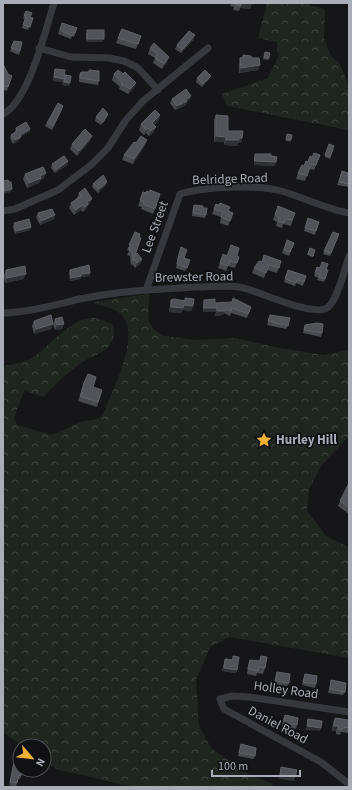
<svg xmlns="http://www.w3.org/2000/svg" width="352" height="790" font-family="'Source Sans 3',sans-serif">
<defs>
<pattern id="forest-crowns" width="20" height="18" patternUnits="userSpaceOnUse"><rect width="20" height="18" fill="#1e261f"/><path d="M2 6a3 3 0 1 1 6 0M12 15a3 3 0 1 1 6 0" fill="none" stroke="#3c433d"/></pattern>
</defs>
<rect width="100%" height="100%" fill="#161618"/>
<g fill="url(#forest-crowns)">
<path d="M267,3H302L325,9L324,39L331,56L340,64L349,86V130L227,106L222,94L268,78L278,57L277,42L258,38Z"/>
<path d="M149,294L148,320L155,331L165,336L197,340L235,338L275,347L324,355L349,350V436L321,466L309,489L307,511L327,537L349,547V658L230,637L210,647L196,680L199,726L211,748L248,774L273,784L275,787H133L59,770L44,762V746H22L3,732V366C13,364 27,362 35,356C52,343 67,324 88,318C96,316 105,321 112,324C116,333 114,342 106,349C100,355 91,357 84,361C69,371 56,383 44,397L24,391L14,418L17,425L52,435L80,422L97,419L103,414C112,392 142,334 121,314C114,308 103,306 94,304V302Z"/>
</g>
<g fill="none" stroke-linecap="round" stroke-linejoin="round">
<g stroke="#37383d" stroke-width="7">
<path d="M39,48L71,57L109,58L124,61L138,68L158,90"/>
<path d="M3,114C29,101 45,31 54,3"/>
<path d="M3,211L15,209L58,190L91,165L108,148L126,120L143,101L208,48"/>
<path d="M146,290L180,194C203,187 257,184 281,191C303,197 326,209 349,213"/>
<path d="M3,313C30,312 54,305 80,299C119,291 159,289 198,287C211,287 226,285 240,287C259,291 312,317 327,308C337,302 345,268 349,256"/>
<path d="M349,712L249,697L232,696L220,699L224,709L321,762L349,784"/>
</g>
</g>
<g fill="#47494d">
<path d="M231,3H252L250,9L240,8L239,11L233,10L234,7L230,6Z"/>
<path d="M26,11L30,17L33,18L28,30L22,28L25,19L23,18Z"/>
<path d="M62,23L77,28L74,37L72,36L71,39L58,34Z"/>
<path d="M122,29L141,36L136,49L116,43Z"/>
<path d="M87,30L102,42H86V34Z"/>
<path d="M194,39L181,53L175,49L177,45Z"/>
<path d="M14,41L20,51L19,55L10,51Z"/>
<path d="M150,48L169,57L167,62L162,69L153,63L155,58L148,54Z"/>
<path d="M265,52L269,58L268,60L263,59Z"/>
<path d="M243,55L252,58L260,65L258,70L239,73V63L240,58H242Z"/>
<path d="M3,64L8,74L12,76L7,91L3,90Z"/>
<path d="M55,69L64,75L70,83L69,86L62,85L63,81V82L53,81L54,72Z"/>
<path d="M89,70L99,81L98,85L79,82V75L81,72H88Z"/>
<path d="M114,74H123L136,83L134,88L128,94L119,89L120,87L112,80Z"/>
<path d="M197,78L209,79L202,87L196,82Z"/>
<path d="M191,96L189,100L187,101L186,105L175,110L170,103L172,99Z"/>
<path d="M62,110L52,130L45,126L47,123Z"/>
<path d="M108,114L107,117L101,125L95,121L96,117Z"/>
<path d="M216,115L228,131L242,138L241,143H238L237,146L224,145V142H214V120Z"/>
<path d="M159,120L154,125V132L149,136L146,133L144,135L139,130L141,124Z"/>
<path d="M16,128L30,129L29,132L20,137L19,140L13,144L10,138L11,135L15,132Z"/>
<path d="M92,136L90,141L77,156L70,149L72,144Z"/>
<path d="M136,143L145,145L133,164L122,160L124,155Z"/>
<path d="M329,144L334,146L330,159L325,157Z"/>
<path d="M255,154L271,156L275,166L254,165V158Z"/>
<path d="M320,155L314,170L309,169L305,181L296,179L298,173L312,157Z"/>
<path d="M68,161L67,165L55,173L51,168L52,164Z"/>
<path d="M342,171L347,176H349V187L337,185Z"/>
<path d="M25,174L44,178L41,180L39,183L27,188L23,179Z"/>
<path d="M107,182L106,185L98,193L92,187L93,184Z"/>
<path d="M143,192L155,209L153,214L141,209L142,207L138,206Z"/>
<path d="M79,193L90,204L88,205L86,209L83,212L81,210L74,215L69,208L71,203L77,198Z"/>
<path d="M216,204L228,211L233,213L228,226L220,223L221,217L212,214Z"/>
<path d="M194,205L203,208L206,215L205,218L192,216L193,208Z"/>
<path d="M278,206L295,213L291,226L283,224L282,228L276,226L277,222L273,220Z"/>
<path d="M38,213L54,219L40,225L36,217Z"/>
<path d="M308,218L319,222L315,235L304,231Z"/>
<path d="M14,223L31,227L30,230L15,234L13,227Z"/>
<path d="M135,232V255L142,259L140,264L135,268L132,264L131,266L130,256L127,255L129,251L127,250Z"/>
<path d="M333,232L338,237L330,256L323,254Z"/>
<path d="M287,240L294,243L289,256L282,253Z"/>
<path d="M181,247L184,258L190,260L185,271L176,268L178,257Z"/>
<path d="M310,248L315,250L313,257L307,255Z"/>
<path d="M223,254L227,256H237L239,257L235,268L228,266L226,271L218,268Z"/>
<path d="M281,261L277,273L267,270L264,278L252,273L254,268L262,262Z"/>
<path d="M317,267L328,270L324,282L317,280L318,278L314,276Z"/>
<path d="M6,270L24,279L5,283L4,275Z"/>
<path d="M70,270L90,273L89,276L81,277L80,279L70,281L69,273Z"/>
<path d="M288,270L306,276L303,286L296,283L295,286L284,282Z"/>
<path d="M185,298L193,306L191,311L183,310L181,313L169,312L170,305L171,300H185Z"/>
<path d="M204,300L215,303L251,307L247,318L231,313L230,316L224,313L223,315L215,316L216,312H203V304Z"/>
<path d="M270,315L288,326L286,329L267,325Z"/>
<path d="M55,319L64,324L62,329L55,330L53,324Z"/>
<path d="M34,321L51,329L34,334L32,326Z"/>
<path d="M305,325L322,333L321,337L303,333Z"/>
<path d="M83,385L93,387L102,390L97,407L78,401L82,390H81Z"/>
<path d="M349,483V514L338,506L340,501Z"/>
<path d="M233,656L237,670L236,673L222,671L225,659L232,660Z"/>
<path d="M261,656L265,668L263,674L257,673L256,676L247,674L248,665L250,660L259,661Z"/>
<path d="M277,672L289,683L287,686L274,684Z"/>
<path d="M305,674L316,684L315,688L302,685Z"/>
<path d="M331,680L345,692L343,695L328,693Z"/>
<path d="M285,715L297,725L296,729L282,726L283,719Z"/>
<path d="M335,718L349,720V733L341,732L340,735L336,734V731H332L333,723Z"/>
<path d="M241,744L255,756L253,759L238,756Z"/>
<path d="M16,752L21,776L20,779H18L16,787L9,785Z"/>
</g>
<g fill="#2f3033">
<path d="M241,3L252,4L250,9L240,8Z"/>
<path d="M195,35L194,39L181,53L182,50Z"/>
<path d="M87,39H104L102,42H86Z"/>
<path d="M169,57L167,62L162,69L164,64Z"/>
<path d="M260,65L258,70L239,73L241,68Z"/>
<path d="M211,76L209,79L202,87L203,84Z"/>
<path d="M54,77L64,79L63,82L53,81Z"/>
<path d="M64,82L70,83L69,86L62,85Z"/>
<path d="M136,83L134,88L128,94L130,89Z"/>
<path d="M191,96L189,100L187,102V101L186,105L175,110L177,106Z"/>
<path d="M108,114L107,117L101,125L103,122Z"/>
<path d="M160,115L159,120L150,128L152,123Z"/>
<path d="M156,127L154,132L149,136L151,131Z"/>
<path d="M148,128L146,133L144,135L146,130Z"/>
<path d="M30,129L29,132L20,137L19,140L13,144L15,140L20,135Z"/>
<path d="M92,136L90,141L77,156L79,151Z"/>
<path d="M216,136L226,137L224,142H214Z"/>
<path d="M239,138H242L241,143H238L237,146L224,145L226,140Z"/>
<path d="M147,140L145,145L133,164L134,159Z"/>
<path d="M286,140H291V142L286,141Z"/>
<path d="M68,161L67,165L55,173L56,170Z"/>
<path d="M255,161L276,162L275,166L254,165Z"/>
<path d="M46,173L44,178L41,180L39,183L27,188L29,183L40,176Z"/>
<path d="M107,182L106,185L98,193L99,189Z"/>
<path d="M12,189L11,192L3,194V191Z"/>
<path d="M92,199L90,204L88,205L86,209L83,212L87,202Z"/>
<path d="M83,205L81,210L74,215L76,210Z"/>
<path d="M55,215L54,219L40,225L41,221Z"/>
<path d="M31,227L30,230L15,234L16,231Z"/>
<path d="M142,259L140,264L135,268L137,263Z"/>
<path d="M90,273L89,276L81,277L80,279L70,281L71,278L81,274Z"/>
<path d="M26,274L24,279L5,283L7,278Z"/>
<path d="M184,305L193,306L191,311L183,310L181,313L169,312L171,307Z"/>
<path d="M204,308H217L216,312H203Z"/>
<path d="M217,311H225L223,315L215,316Z"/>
<path d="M53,324L51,329L34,334L36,329Z"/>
<path d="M64,324L62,329L55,330L57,325Z"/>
<path d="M224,668L237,670L236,673L222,671Z"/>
<path d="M307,726L321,728L320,731L305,730Z"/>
<path d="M334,726H338L336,731H332Z"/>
<path d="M280,775L295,777L294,781L279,779Z"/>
</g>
<g fill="#525359" stroke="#5f6168">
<path d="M236,3H241V6L235,5Z"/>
<path d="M26,11L32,13L30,17L33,18L30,27L23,25L26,16L24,15Z"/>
<path d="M62,23L77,28L75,33H73L72,36L60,30Z"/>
<path d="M122,29L141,36L138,44L118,38Z"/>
<rect x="87" y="30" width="17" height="9"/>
<path d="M189,31L195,35L182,50L177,45Z"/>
<path d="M14,41L22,42L20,51L11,48Z"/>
<path d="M154,43L169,57L164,64L155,58L158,54L150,48Z"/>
<path d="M265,52L270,53L269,58L264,57Z"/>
<path d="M243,55L251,56L252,58H259L260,65L241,68L240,58L244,57Z"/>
<path d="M3,64L8,74L12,76L8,87L3,86Z"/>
<path d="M55,69L65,70L64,79L54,77Z"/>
<path d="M89,70L99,71V81L80,78L81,72H89Z"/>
<path d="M118,70L123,74L125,72L136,83L130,89L121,84L122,83L114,74Z"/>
<path d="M205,70L211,76L203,84L197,78Z"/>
<path d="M65,75L71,76L70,83L64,82Z"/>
<path d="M186,89L191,96L186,100L187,101L177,106L172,99Z"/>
<path d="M58,103L63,106L53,126L47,123Z"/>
<path d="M103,108L108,114L103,122L96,117Z"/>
<path d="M155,110L160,115L152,123L156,127L151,131L148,128L146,130L141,124Z"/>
<path d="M216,115L228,116V131H243L242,138H239V140H226V137L216,136Z"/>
<path d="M26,122L30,129L20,135L21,137L15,140L11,135L17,131L16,128Z"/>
<path d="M85,129L92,136L79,151L72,144Z"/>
<path d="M287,134L292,135L291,140H286Z"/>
<path d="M141,136L147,140L134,159L124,155L134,142L136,143Z"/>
<path d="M329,144L334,146L330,157L325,155Z"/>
<path d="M314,153L320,155L316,165L311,164L307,176L298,173L302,165L304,166L306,161L308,162L310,156L312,157Z"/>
<path d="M255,154H271V156L277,157L276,162L255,161Z"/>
<path d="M64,156L68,161L56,170L52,164Z"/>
<path d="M43,167L46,173L40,176L41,178L29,183L25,174Z"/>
<path d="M342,171L348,173L347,176H349V184L339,182Z"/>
<path d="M103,175L107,182L99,189L93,184Z"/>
<path d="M8,180L9,182H11L12,189L3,191V181Z"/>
<path d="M85,188L92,199L87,202L88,204L85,207L83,205L76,210L71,203L81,196L79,193Z"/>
<path d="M150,190L160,194L155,209L143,204L144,202L140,200L143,192L146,193L147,191L149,192Z"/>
<path d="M220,203L230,207L228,211L233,213L230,221L221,217L223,212L214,209L216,204L219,205Z"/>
<path d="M194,205L203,206V208H207L206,215L193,213Z"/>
<path d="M278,206L295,213L292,220L285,219L284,223L278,221L279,217L275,215Z"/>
<path d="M52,209L55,215L41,221L38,213Z"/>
<path d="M308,218L319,222L316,231L305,228Z"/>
<path d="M29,219L31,227L16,231L14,223Z"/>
<path d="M135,232L140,234L139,238H141L135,255L137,253L142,259L137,263L134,259L133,261L132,251L129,250L131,245H129Z"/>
<path d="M333,232L339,234L331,253L324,251Z"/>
<path d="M287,240L294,243L290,252L284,250Z"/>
<path d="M231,245L239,248L237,256L239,257L237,263L230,261L228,266L220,263L223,254L227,256Z"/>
<path d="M181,247L187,250L184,258L190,260L187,268L177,264L179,254Z"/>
<path d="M310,248L315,250L313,256L308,254Z"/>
<path d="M264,255L281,261L279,268L269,265L266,273L254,268L259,261L262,262Z"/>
<path d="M322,262L328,264L326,270H328L325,279L319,277L320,274L315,273L317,267L320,268Z"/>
<path d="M89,265L90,273L81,274V276L71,278L70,270Z"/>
<path d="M25,266L26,274L7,278L6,270Z"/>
<path d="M288,270L306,276L304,282L297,280L296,283L285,279Z"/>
<path d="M185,298L194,299L193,306L184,305L183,308L171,307V300L174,299L185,301Z"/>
<path d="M233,298L251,307L248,314L232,308L231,311L225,309V311H217V308H204V300L215,299V303L232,302Z"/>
<path d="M51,315L53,324L36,329L34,321Z"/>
<path d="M270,315L290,318L288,326L268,321Z"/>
<path d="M62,317L64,324L57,325L55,319Z"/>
<path d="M317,323L323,324L322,333L304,330L305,325Z"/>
<path d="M88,374L96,377L93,387L102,390L98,402L80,396L84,385H83Z"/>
<path d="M349,483V507L340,501Z"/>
<path d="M233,656L239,657L237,670L224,668L225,659L233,660Z"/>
<path d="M261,656L267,657L265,668L259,667L258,671L248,669L250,660L260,661Z"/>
<path d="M277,672L290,674L289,683L275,681Z"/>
<path d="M305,674L317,676L316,684L303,682Z"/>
<path d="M331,680L346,683L345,692L330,689Z"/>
<path d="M285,715L298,718L297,725L284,723Z"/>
<path d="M335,718L349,720V728L343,727L342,730L338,729V726H334Z"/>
<path d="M308,719L322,721L321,728L307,726Z"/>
<path d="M241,744L256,748L255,756L239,753Z"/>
<path d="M16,752H20V770H21V776L19,775L17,783L10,782Z"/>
<path d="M281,767L297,770L295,777L280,775Z"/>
</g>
<defs>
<symbol id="sight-bare" viewBox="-9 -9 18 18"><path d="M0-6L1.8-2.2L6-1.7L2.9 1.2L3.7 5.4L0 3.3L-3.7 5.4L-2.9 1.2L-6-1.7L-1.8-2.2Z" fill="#f2b134" stroke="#111113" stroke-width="2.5" paint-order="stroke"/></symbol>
</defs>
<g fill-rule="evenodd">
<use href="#sight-bare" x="253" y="429" width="22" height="22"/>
</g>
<g text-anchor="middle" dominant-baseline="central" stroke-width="3.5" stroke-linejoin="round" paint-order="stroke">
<g font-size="13" fill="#a8adb8" stroke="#111113">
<text transform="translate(230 179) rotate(-2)">Belridge Road</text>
<text transform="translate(155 227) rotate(-70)">Lee Street</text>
<text transform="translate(194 277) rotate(-1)">Brewster Road</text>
<text transform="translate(286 690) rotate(8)">Holley Road</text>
<text transform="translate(278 725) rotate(28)">Daniel Road</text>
</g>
<g font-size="13" font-weight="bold" fill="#a8adb8" stroke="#111113" text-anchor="start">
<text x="276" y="440">Hurley Hill</text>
</g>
</g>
<rect width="352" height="790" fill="none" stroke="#a8adb8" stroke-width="8"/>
<g transform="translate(32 758) rotate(118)"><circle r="19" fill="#111113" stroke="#4d4f55"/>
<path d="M0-3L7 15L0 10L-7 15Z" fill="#f2b134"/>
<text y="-6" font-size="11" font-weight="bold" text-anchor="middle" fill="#a8adb8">N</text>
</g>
<path d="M212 770v6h88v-6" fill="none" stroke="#a8adb8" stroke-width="2"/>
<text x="218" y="770" font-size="12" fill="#a8adb8" stroke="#111113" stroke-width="3" paint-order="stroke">100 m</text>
</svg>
